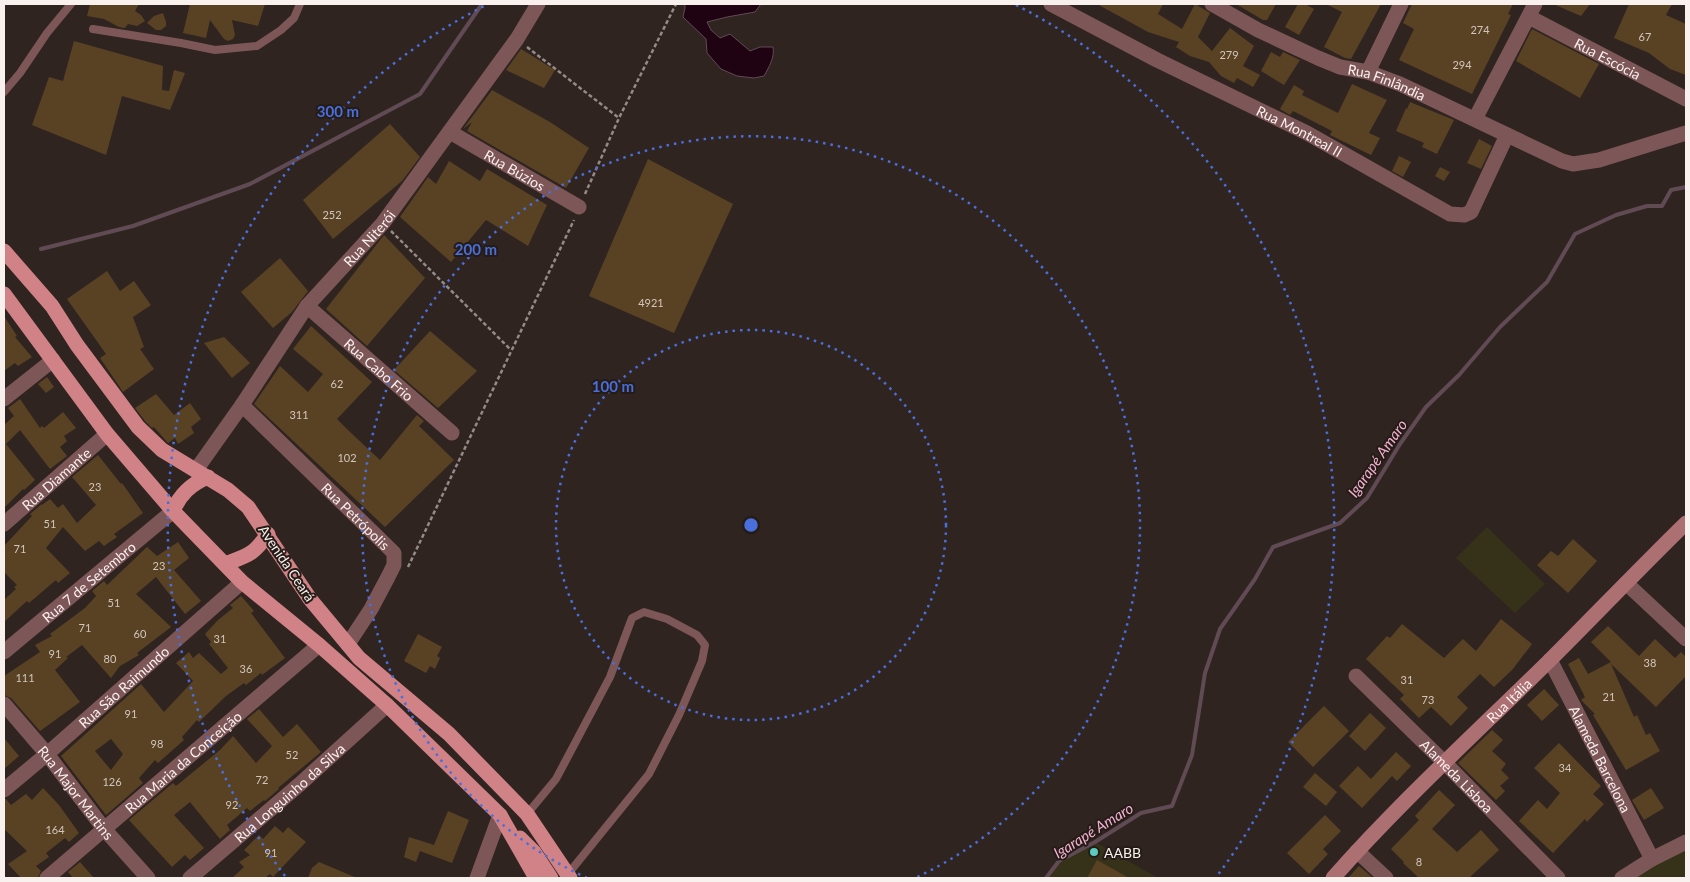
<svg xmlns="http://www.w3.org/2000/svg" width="1690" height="882" font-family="Lato,sans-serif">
<rect width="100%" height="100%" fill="#2f2420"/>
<g fill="#36321a">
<path d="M1487,527L1545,584L1515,613L1456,558Z"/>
<path d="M1095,842L1158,878H1046L1059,861Z"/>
<path d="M1686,850V878H1635L1657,863Z"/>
</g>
<path fill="#1f0312" stroke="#604a54" d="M685,4H761L755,12L727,17L707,22L711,30L720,38L730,34L750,51L760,47H773C775,57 769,67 764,76L754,78L737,76L721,69L707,53L706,39L683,17L685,8Z"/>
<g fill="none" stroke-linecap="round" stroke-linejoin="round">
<g stroke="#604a54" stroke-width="4">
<path d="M41,249L133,226L250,184L420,94L482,4"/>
<path d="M1046,878L1059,861L1095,842L1141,813L1172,806L1192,755L1205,673L1220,629L1255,579L1273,547L1340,523L1367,498L1400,444L1426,407L1459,375L1500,327L1547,282L1575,234L1616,215L1647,206H1662L1671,190L1686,187"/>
</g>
</g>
<g fill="#594224" fill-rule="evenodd">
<path d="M90,4H139L135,11L141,15L145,21L137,26L128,24L125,28L119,27L104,19L87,16Z"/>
<path d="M190,4H265L258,26L232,20L235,35L233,39L228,41L224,39L210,20L206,38L183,33Z"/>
<path d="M1097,4H1163L1158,14L1182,29L1195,4L1210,13L1198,37L1212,51L1230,28L1254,46L1243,66L1260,75L1253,87L1237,78L1234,83L1221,76L1209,62L1190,56L1176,47L1179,42L1148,32Z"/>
<path d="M1236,4H1276L1267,20H1263Z"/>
<path d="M1298,4H1305L1314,9L1299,35L1285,27Z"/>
<path d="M1326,4H1381L1351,59L1345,58L1324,47L1342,12Z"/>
<path d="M1412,4H1513L1508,14L1511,15L1472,94L1399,60L1414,29L1403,23Z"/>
<path d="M1553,4H1590L1581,16Z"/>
<path d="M1629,4H1672L1666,15L1686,24V75L1670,69L1649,53L1614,38Z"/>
<path d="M163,13L166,22V26L161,30H156L147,23L154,16Z"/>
<path d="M1532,29L1599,64L1580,98L1516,61Z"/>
<path d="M74,41L163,66L162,90L169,91L174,70L185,73L170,110L122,96L106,155L32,125L49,77L63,81Z"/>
<path d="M521,49L555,70L544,88L506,70Z"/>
<path d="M1271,52L1280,57L1283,52L1300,60L1284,85L1261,71Z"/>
<path d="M1352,84L1387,100L1369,133L1380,138L1371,155L1330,135L1332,131L1293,111L1290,115L1280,109L1294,85L1304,91L1302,95L1338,113Z"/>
<path d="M492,90L550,122L589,148L566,188L467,131L472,122L463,129Z"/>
<path d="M1410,102L1454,120L1437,154L1422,147L1424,143L1396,131L1406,108L1407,109Z"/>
<path d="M390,124L420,157L402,181L333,239L303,200Z"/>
<path d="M1479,139L1492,146L1481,169L1467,163Z"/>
<path d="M1399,156L1411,162L1403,177L1392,171Z"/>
<path d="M648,159L733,204L674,333L589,296Z"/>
<path d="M449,161L480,181L487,169L547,205L528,246L486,220L451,262L400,217L428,177L436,184Z"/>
<path d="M1440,167L1450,172L1444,181L1435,176Z"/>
<path d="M384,235L425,278L367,346L326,309Z"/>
<path d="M280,258L308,291L292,312L273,328L241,292Z"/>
<path d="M107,271L120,291L134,281L151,305L133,317L144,347L140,349L154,369L123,392L100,358L106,354L67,299Z"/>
<path d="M4,316L17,336L15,337L32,357L18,366L15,363L4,371Z"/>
<path d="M311,326L372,382L337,419L350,432L380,460L417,415L424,421L419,426L454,460L385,527L254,404L280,366L308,392L323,374L293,349Z"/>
<path d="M430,331L477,371L438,408L394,370Z"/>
<path d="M224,337L250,363L232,378L204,343Z"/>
<path d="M47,377L54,387L46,393L38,384Z"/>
<path d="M156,394L174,415L190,403L201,419L191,427L194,433L178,444L175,438L168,443L154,427L152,428L145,421L135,408Z"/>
<path d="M20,399L40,428L42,426L44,428L63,412L76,428L64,436L67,441L60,447L67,456L50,469L20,430L6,444L35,480L24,490L23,489L4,508V425L14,416L8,408Z"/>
<path d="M98,455L121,484L122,483L143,513L114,534L117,537L104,546L99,541L85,551L63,527L46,548L70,573L58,583L56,580L29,603L27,601L4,622V600L16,589L14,587L17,585L4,572V546L32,516L30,514L42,504V505L50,499L58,508L63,504L77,523L96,505L72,477Z"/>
<path d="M1573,539L1597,561L1568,593L1537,565L1551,551L1558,556Z"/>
<path d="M178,542L189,558L174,570L201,601L185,614L156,577L136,594L171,627L137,653L139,655L120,666L111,678L82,645L66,657L68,658L55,670L80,702L40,731L11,698L4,695V676L40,652L35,645L52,636L50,634L85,608L96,596L92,591L104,581L107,585L147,547L157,556Z"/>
<path d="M241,596L254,611L251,613L285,658L262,675L261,673L246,685L244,683L226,696L199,722L197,720L182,737L184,740L158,763L155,760L139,778L143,783L106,815L61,756L141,684L164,712L193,681L176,663L189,652L193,658L199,653L221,674L228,668L209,644L211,642L205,634L218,620L233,608L230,605ZM111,739L123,754L111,770L95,751Z"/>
<path d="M1501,619L1532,644L1512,670L1494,687L1480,674L1457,697L1468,708L1451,726L1431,707L1419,718L1400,699L1404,695L1366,659L1387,636L1390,638L1402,624L1444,658L1463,639L1476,651Z"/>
<path d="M1608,626L1639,656L1655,639L1675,658L1681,652L1686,657V676L1656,707L1611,664L1634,717L1637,715L1646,735L1650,733L1660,751L1626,770L1593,715L1595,714L1581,700L1585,697L1568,664L1579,658L1588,674L1611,662L1591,642Z"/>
<path d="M418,634L442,647L437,656L440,658L435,669L430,666L426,673L404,661Z"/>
<path d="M1544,689L1559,705L1542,721L1527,705Z"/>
<path d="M1324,706L1349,731L1313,767L1288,742Z"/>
<path d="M259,709L283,737L297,724L321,752L278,788L279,789L265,801L264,800L250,811L247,808L227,825L230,830L220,839L190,802L174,815L204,848L190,860L185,855L172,867L129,820L173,783L176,786L220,750L233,736L256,763L272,746L247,719Z"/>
<path d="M1370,713L1386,728L1365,751L1349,736Z"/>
<path d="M1492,730L1503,740L1492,751L1506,764L1501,770L1509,778L1500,786L1505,791L1496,800L1458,763Z"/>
<path d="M4,738L19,756L4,769Z"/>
<path d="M1559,743L1601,786L1593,794L1604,804L1587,822L1585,819L1553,853L1519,821L1538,800L1547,809L1560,793L1534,768Z"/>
<path d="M1396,752L1411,766L1397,781L1392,776L1362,808L1339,786L1358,766L1371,779Z"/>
<path d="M1315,773L1337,792L1326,806L1303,787Z"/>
<path d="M43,788L59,805L79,833L69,842L65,838L46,853L49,857L36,866L41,871L38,878H21L8,864L27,851L4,829V799H6L11,805L26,794L32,800Z"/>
<path d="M1651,788L1664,808L1644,820L1632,800Z"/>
<path d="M1439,790L1455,805L1432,829L1457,852L1481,830L1499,850L1469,878H1419L1403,863L1404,862L1391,849L1419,820L1415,816Z"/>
<path d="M448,811L469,820L452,863L420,851L416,862L404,857L409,837L434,845Z"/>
<path d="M1325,815L1341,831L1323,849L1328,854L1309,874L1287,853Z"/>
<path d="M275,826L283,833L288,827L306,842L273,877L270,874L265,878H232L244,867L239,862L250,855L244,850L259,835L263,839Z"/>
<path d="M1097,860L1129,878H1087Z"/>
<path d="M80,862L94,878H73L68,872Z"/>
<path d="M319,862L357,878H308L312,868Z"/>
<path d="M1359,866L1373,878H1348Z"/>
</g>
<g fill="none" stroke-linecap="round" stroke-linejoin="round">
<g stroke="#948a87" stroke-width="2.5" stroke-dasharray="4 2.5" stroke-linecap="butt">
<path d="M527,47L619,118"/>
<path d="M585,194L619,118L676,4"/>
<path d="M391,231L511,350"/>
<path d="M408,567L574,220"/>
</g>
<g stroke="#7d5657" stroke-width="8">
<path d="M93,29L181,43L215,50L257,46L281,30L294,18L300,4"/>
<path d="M4,92L20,73L47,33L71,4"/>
<path d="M527,814L556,779L610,677L632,618L644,612L667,619L697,635L705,645L702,661L679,715L649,774L568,874"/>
</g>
<g stroke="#7d5657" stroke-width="15">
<path id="s1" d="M1051,4L1157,60L1307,133L1450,214L1464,215L1471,212L1507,135"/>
<path id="s2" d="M1212,4L1258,30L1318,58L1340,67L1368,72L1400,84L1562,161L1573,164L1599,160L1686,133"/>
<path id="s3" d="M1529,17L1686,99"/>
<path d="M1368,72L1401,4"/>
<path d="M1475,119L1535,4"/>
<path id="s4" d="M450,132L579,207"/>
<path id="s5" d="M307,306L452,433"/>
<path d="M4,399L53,360"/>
<path id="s6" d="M242,405L394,553V565L388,577L371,609L348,644"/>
<path id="s7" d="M196,470L242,405L307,306L383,223L517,39L538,4"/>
<path id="s8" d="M4,524L107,434"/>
<path d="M1626,583L1686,639"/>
<path id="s9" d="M4,652L173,511"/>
<path id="s10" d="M1550,660L1652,859"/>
<path id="s11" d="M1356,676L1444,762L1558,878"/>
<path id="s12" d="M4,704L47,754L105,830L148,878"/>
<path id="s13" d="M4,790L47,754L242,582"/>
<path d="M1357,851L1386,878"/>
<path id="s14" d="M47,878L319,645"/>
<path id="s15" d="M190,878L300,784L387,705"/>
<path d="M477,878L500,815"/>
<path d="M1622,878L1652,859L1686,842"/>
</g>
<path stroke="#ac6f72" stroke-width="15" id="s16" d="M1333,878C1401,801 1477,732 1550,660C1595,615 1640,568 1686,523"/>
<g stroke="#d18286" stroke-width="15">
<path d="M4,251L52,306L77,345L138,427L162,450L228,490L248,507L310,599L359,658L449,734L527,814L570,878"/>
<path d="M4,294L107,434L173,511L242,582L319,645L387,705L500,815L536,878"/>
<path d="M173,511C180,494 191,484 208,477"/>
<path d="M225,564C249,555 253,555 268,534"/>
<path d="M520,838L534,852L551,878"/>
</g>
</g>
<g fill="none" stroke="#496fdc" stroke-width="2.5" stroke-dasharray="2.5 5">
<circle cx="751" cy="525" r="195"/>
<path d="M587 878A389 389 0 1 1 915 878"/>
<path d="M285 876A584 584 0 0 1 486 5M1016 5A584 584 0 0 1 1217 876"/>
</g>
<circle fill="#59cebe" stroke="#251b17" stroke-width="2" cx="1094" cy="852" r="5"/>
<g text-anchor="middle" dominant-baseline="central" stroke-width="4" stroke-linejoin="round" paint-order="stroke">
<g font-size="11" fill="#d1c5bc">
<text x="1480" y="29">274</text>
<text x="1645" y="36">67</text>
<text x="1229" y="54">279</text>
<text x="1462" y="64">294</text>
<text x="332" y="214">252</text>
<text x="651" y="302">4921</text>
<text x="337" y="383">62</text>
<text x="299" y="414">311</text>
<text x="347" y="457">102</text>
<text x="95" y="486">23</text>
<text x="50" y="523">51</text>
<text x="20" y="548">71</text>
<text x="159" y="565">23</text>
<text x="114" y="602">51</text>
<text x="85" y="627">71</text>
<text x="140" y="633">60</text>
<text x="220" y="638">31</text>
<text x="55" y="653">91</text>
<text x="110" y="658">80</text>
<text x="1650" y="662">38</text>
<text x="246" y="668">36</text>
<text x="25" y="677">111</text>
<text x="1407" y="679">31</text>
<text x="1609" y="696">21</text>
<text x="1428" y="699">73</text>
<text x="131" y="713">91</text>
<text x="157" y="743">98</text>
<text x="292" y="754">52</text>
<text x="1565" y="767">34</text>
<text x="262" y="779">72</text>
<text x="112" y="781">126</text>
<text x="232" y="804">92</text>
<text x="55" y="829">164</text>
<text x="271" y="852">91</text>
<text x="1419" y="861">8</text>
</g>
<g font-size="14" fill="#f9f1ee" stroke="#251b17">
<text stroke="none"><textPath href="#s3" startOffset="89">Rua Escócia</textPath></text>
<text stroke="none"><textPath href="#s2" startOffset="192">Rua Finlândia</textPath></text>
<text stroke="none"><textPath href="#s1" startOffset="279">Rua Montreal II</textPath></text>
<text stroke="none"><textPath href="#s4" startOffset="75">Rua Búzios</textPath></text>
<text stroke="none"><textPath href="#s7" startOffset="290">Rua Niterói</textPath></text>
<text stroke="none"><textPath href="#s5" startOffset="96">Rua Cabo Frio</textPath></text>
<text stroke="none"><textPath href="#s8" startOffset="69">Rua Diamante</textPath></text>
<text stroke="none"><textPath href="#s6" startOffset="159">Rua Petrópolis</textPath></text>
<text transform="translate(287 563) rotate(56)">Avenida Ceará</text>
<text stroke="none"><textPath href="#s9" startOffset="110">Rua 7 de Setembro</textPath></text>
<text stroke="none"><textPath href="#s13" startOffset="158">Rua São Raimundo</textPath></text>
<text stroke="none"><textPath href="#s16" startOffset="250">Rua Itália</textPath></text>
<text stroke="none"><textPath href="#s10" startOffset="111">Alameda Barcelona</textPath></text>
<text stroke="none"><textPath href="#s14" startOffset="179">Rua Maria da Conceição</textPath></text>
<text stroke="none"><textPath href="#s11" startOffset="142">Alameda Lisboa</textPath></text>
<text stroke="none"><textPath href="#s12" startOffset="114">Rua Major Martins</textPath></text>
<text stroke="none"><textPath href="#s15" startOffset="131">Rua Longuinho da Silva</textPath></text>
</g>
<g font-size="14" fill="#f9f1ee" stroke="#251b17" text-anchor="start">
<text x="1104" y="852">AABB</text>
</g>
<g font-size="15" font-style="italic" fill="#f1b0cf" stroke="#251b17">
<text transform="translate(1377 458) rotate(-55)">Igarapé Amaro</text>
<text transform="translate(1093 830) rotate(-32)">Igarapé Amaro</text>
</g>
</g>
<circle cx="751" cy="525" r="8" fill="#496fdc" stroke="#251b17" stroke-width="2.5"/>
<g font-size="15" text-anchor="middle" font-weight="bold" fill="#496fdc" stroke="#251b17" stroke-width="4" stroke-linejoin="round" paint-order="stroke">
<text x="338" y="117">300 m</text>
<text x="476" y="255">200 m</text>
<text x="613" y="392">100 m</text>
</g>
<rect width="1690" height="882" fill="none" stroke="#f9f1ee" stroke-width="10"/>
</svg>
